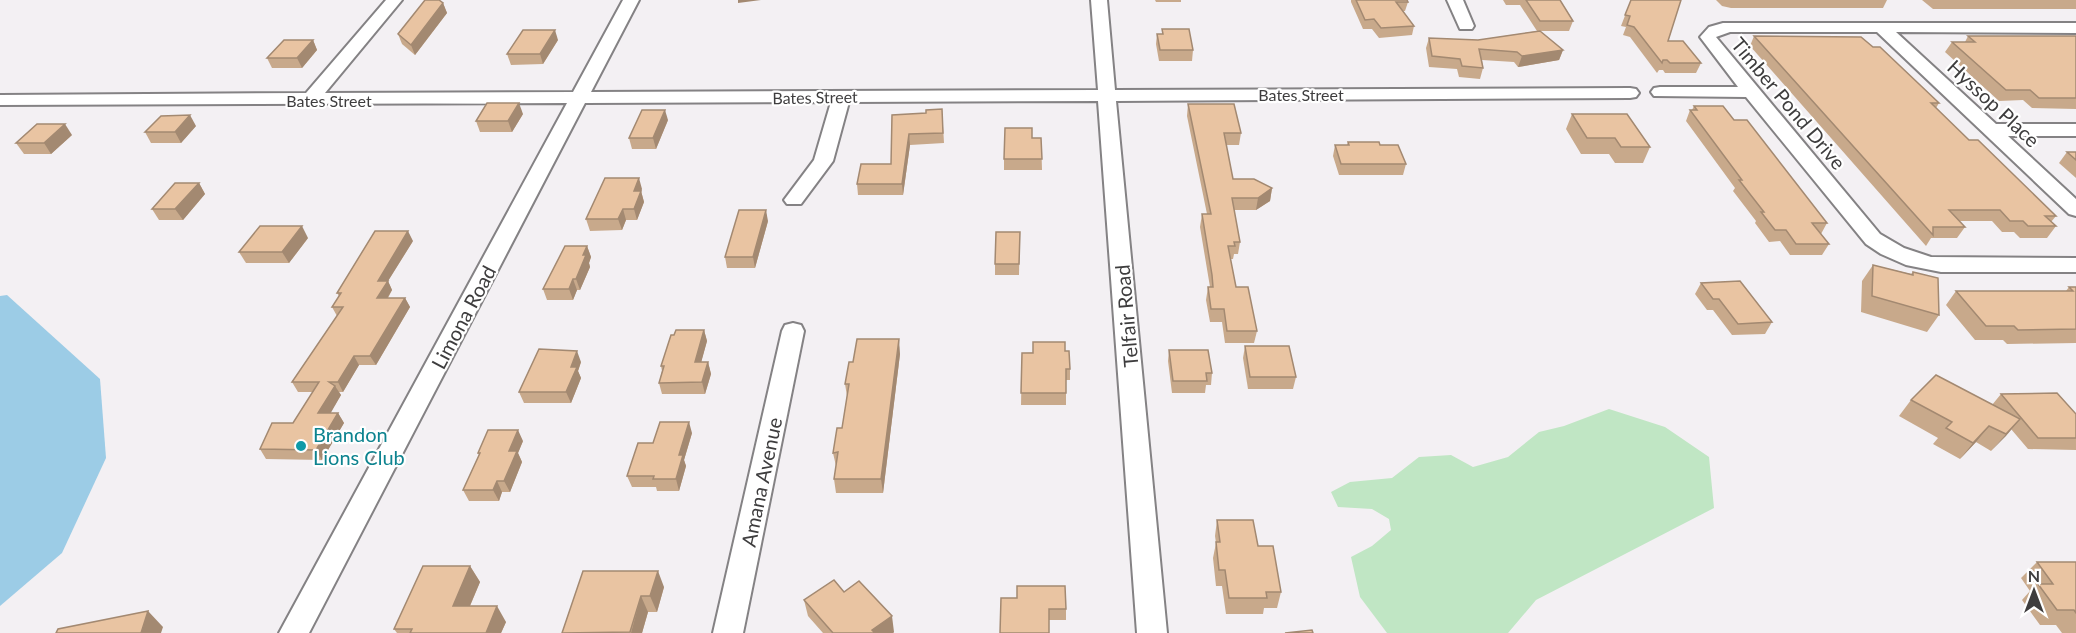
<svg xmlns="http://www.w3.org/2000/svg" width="2076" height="633" font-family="Lato,sans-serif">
<rect width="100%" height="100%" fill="#f3f0f3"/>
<path fill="#c0e6c4" d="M1609,409L1665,427L1709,457L1714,508L1536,600L1508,633H1387L1360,597L1351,557L1372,546L1391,530L1389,519L1372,509L1338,507L1331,492L1350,482L1392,478L1419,457L1451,455L1473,467L1508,457L1539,432L1564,426Z"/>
<path fill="#9ccce6" d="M7,295L100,379L106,458L62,553L0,606V296Z"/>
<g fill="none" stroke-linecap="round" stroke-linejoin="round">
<defs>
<g id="minor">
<path d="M386,0H402L325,93L573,92L623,0H639L591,92L1098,90L1091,0H1107L1115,90L1630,88L1636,89L1639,93L1636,97L1630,98L1116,101L1167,633H1137L1098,101L849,102L833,161L801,204H787L784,200L814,160L831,102L585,103L309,633H279L567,103L0,105V95L306,93Z"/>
<path d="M1447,0H1463L1474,26L1472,29H1460Z"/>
<path d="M1723,23H2076V33L1896,32L1996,124H2076V136H2008L2076,199V216L2069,214L1877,32H1730L1716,37L1880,234L1904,248L1931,257L2076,258V272H1941L1906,265L1881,254L1866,244L1746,97L1654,96L1651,92L1654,88L1660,87H1738L1700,37L1709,27Z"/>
<path d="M793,323L801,325L804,331L743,633H713L782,331L785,325Z"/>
</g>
</defs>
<use href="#minor" stroke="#848284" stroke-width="4"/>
<use href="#minor" fill="#fff" fill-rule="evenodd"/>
</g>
<g fill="#c8a98b">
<path d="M1155,0H1181V2H1156Z"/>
<path d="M1351,0H1407L1408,2L1405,11H1403L1414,26L1412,35L1379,38L1372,29H1363L1351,2Z"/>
<path d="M1503,0H1560L1573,21L1569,31H1540L1563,50L1559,60L1518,67L1514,62L1482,60L1483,68L1480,79L1459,77L1457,69L1429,67L1426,48L1429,38L1478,40L1537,31L1520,5H1506Z"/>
<path d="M1631,0L1668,41L1701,63L1696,73H1665L1663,70H1659L1657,73L1630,37L1623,35L1626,27L1621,26Z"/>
<path d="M1716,0H1887L1883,8H1731L1722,6Z"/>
<path d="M1922,0H2076V9H1933Z"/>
<path d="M443,3L447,13L415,55L402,44L398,34Z"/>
<path d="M1162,29L1193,50L1192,61H1159L1156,44L1157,34H1162Z"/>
<path d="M1754,36L1939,103L1936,108L1969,140L2056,216L2051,222L2056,226L2047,238H2020L2014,232H2002L1992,221H1959L1965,227L1957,238H1931L1926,246L1750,46Z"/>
<path d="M1968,36H2076V109L2032,108L2023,100L1999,101L1945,52L1952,42H1965Z"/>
<path d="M313,40L317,50L302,68H272L267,58Z"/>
<path d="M558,40L543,64L511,65L507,54Z"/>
<path d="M1188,104L1241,133L1239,145H1226L1233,179L1272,188L1270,201L1256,210H1234L1240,242L1238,254H1234L1233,259H1230L1236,287L1257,331L1254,343H1225L1222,322H1210L1206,300L1208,287H1210L1200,227L1202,214H1207L1187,116Z"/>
<path d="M1694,106L1734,120L1827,223L1821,234L1829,244L1822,255H1790L1780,241L1769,242L1755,223L1756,221L1733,191L1735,188L1686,121L1690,110H1692Z"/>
<path d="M942,109L944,143L910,145L903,195H858L857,184L891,164L892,115L926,113Z"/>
<path d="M523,114L512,132H480L476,121Z"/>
<path d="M1572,114L1650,147L1643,163H1615L1609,154H1581L1566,129Z"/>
<path d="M668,120L656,149H632L629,138Z"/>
<path d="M196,126L181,143H151L145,132Z"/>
<path d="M72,135L51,154H24L16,143Z"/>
<path d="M1032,138H1041L1042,170H1004V159Z"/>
<path d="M1348,142L1380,145L1406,164L1403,175H1339L1333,156L1335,145H1347Z"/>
<path d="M2067,152H2076V178L2059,163Z"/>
<path d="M199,183L205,194L183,220H159L152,209Z"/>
<path d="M642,189L641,191L644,202L637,220H626L622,230L590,231L586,219Z"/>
<path d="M768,221L755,268H727L725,257Z"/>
<path d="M1020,232L1019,275H995V264Z"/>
<path d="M308,238L289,263H246L239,252Z"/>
<path d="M413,241L388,281L392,290L388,298H405L410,307L376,365H359L343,392H339L341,395L330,413H338L344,423L322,460L266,459L260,449L293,423L313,392H298L292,382L337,316L332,307L339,296L337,293Z"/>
<path d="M587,246L591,257L589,263L590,267L580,290H577L573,300H547L543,289Z"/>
<path d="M1873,265L1911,274L1913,272L1939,315L1927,332L1861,312L1862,281Z"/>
<path d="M1701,283L1772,322L1765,334L1732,335L1713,310H1707L1695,294Z"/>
<path d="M2069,287H2076V343L2007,344L2003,340H1975L1946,305L1956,291H2066Z"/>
<path d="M704,330L707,341L701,362H708L711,374L705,394H662L659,383L662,371L661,366Z"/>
<path d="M1245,346L1296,377L1293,389H1248L1243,358Z"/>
<path d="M1169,350L1212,373L1211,385H1206L1205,393H1172L1168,361Z"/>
<path d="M1065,351L1070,369V380H1066V405H1021L1022,353Z"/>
<path d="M900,354L883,493H836L834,479L836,466L833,453L842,428L847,396L845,384Z"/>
<path d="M581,362L578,371L581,378L571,403H524L519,392Z"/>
<path d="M2001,394L2076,414V450L2028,449L2011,429L1991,451L1976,442L1960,459L1933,444L1938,438L1899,416L1911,400L1992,405Z"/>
<path d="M692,433L684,460L686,466L679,491H657L656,487H632L627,476L653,443Z"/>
<path d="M523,441L518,453L522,462L510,492H502L499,501H469L463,490L479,455L478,453Z"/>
<path d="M1217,520L1258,546L1281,592L1277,608H1264L1263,614H1226L1222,586H1216L1213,558L1216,543L1215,536Z"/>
<path d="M2037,562H2076V633H2062L2056,625H2040L2022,600L2030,591L2021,578Z"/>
<path d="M470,566L480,582L470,606L506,622L501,633H397L394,629Z"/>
<path d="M583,571L664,587L657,612H648L642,633H562Z"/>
<path d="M844,592L894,632L893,633H823L808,616L804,600Z"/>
<path d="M1001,598L1066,609V620H1049Z"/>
</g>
<g fill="#a38971">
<path d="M738,0H761L738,3Z"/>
<path d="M443,3L447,13L415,55L411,45Z"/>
<path d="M555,30L558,40L543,64L540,54Z"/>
<path d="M313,40L317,50L302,68L297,58Z"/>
<path d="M1563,50L1559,60L1518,67L1522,56Z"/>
<path d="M519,103L523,114L512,132L508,121Z"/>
<path d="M665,110L668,120L656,149L653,138Z"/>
<path d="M190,115L196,126L181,143L175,132Z"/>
<path d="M65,124L72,135L51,154L44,143Z"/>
<path d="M909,134L910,145L903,195L902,184Z"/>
<path d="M639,178L642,189L641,191L644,202L637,220L634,209V191Z"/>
<path d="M199,183L205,194L183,220L175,209Z"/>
<path d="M1272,188L1270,201L1256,210L1258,198Z"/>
<path d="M623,209L626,220L622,230L618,219Z"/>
<path d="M766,210L768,221L755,268L753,257Z"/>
<path d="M302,226L308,238L289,263L282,252Z"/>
<path d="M408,231L413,241L388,281L392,290L382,307L377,298L378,281Z"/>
<path d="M587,246L591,257L589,263L590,267L580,290L576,279L583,255Z"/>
<path d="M573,279L577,290L573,300L569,289Z"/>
<path d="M405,298L410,307L376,365L370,356Z"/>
<path d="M704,330L707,341L698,374L695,362Z"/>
<path d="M899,339L900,354L883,493L881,479Z"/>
<path d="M577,351L581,362L578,371L581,378L571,403L566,392L571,367Z"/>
<path d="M354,356L359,365L343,392L338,382Z"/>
<path d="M708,362L711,374L705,394L702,382Z"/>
<path d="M335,386L341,395L325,423L318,413Z"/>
<path d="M338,413L344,423L322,460L316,450Z"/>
<path d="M2020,419L2006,436L1991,451L2006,434Z"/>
<path d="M689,422L692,433L684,460L686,466L679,491L676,479L679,455Z"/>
<path d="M1989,426L1976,442L1960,459L1973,443Z"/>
<path d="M518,430L523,441L518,453L522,462L510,492L504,481L509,451Z"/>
<path d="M497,481L502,492L499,501L493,490Z"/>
<path d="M470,566L480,582L463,622L453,606Z"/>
<path d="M658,571L664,587L657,612L650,596Z"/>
<path d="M641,596L648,612L642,633H631Z"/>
<path d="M497,606L506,622L501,633H486Z"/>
<path d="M148,611L163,627L161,633H141Z"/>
<path d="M892,616L894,632L893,633H873L872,630Z"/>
</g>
<g fill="#e9c4a2" stroke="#a38971" stroke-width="1.5">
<path d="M425,0H439L443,3L411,45L398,34Z"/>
<path d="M1356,0H1407L1408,2H1396L1414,26L1381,28L1374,19L1365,20Z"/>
<path d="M1526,0H1560L1573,21H1540Z"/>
<path d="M1631,0H1681L1668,41H1683L1701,63H1670L1667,60H1663L1662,63L1634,27L1627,25L1630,16L1625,15Z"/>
<path d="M1162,29H1189L1193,50H1160L1157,34H1163Z"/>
<path d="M523,30H555L540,54H507Z"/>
<path d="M1540,31L1563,50L1522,56L1517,52L1479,49L1483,68L1462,66L1460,59L1432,56L1429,38L1478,40Z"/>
<path d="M1754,36L1861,37L1873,47H1880L1939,103H1931L1969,140H1978L2056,216H2045L2056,226H2028L2023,221H2010L2000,210H1949L1965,227H1933V235Z"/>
<path d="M1968,36H2076V98H2039L2030,90H2006L1952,42H1975Z"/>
<path d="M284,40H313L297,58H267Z"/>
<path d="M487,103H519L508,121H476Z"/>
<path d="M1188,104H1234L1241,133H1224L1233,179H1254L1272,188L1258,198H1232L1240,242H1234L1235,246H1228L1236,287H1248L1257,331H1227L1224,309H1211L1208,287H1213L1212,275L1202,214H1211Z"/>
<path d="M1694,106H1723L1734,120H1747L1827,223H1812L1829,244H1796L1786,230H1775L1761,212H1764L1739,180H1742L1690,110H1697Z"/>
<path d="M942,109L943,133L909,134L902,184H857L861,164H891L892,115L926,113V110Z"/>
<path d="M642,110H665L653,138H629Z"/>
<path d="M1572,114H1627L1650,147H1621L1615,138H1587Z"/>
<path d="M190,115L175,132H145L161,116Z"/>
<path d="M37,124H65L44,143H16Z"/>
<path d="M1005,128H1032V138H1041L1042,159H1004Z"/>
<path d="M1348,142H1379L1380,145H1398L1406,164H1341L1335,145H1349Z"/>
<path d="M2067,152H2076V160Z"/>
<path d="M605,178H639L634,191H641L634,209H623L618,219H586Z"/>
<path d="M175,183H199L175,209H152Z"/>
<path d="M739,210H766L753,257H725Z"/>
<path d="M260,226H302L282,252H239Z"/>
<path d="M375,231H408L378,281H388L377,298H405L370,356H354L338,382H329L335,386L318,413H338L316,450L260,449L272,423H293L319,382H292L343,307H332L341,293H337Z"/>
<path d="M996,232H1020L1019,264H995Z"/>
<path d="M565,246H587L583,255H586L576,279H573L569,289H543Z"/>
<path d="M1873,265L1913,275V272L1938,278L1939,315L1872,296Z"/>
<path d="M1740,281L1772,322L1738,324L1719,299H1713L1701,283Z"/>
<path d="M2069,287H2076V329L2018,330L2014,326H1986L1956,291H2073Z"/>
<path d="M676,330H704L695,362H708L702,382L659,383L664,366H661L671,335H674Z"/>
<path d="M857,339H899L881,479H834L838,452L833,453L837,428H842L849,384H845L849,362H853Z"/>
<path d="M1033,342H1065V351H1069L1070,369H1066V393H1021L1022,353H1033Z"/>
<path d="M1245,346H1289L1296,377H1250Z"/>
<path d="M539,349L577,351L571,367H577L566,392H519Z"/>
<path d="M1169,350H1208L1212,373H1206L1207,381H1173Z"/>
<path d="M1936,375L2020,419L2006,434L1989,426L1973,443L1946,428L1952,422L1911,400Z"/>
<path d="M2057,393L2076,414V438H2038L2001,394Z"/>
<path d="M660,422H689L679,455H683L676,479H653L654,476H627L638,443H653Z"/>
<path d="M488,430H518L509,451H517L504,481H497L493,490H463L480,453H478Z"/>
<path d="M1217,520H1253L1258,546H1273L1281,592H1266L1267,598H1229L1225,570H1219L1216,542H1220Z"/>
<path d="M2037,562H2076V613L2074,610H2057L2038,584H2053Z"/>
<path d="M423,566H470L453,606H497L486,633H410L412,629H394Z"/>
<path d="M583,571H658L650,596H641L630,632L562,633Z"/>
<path d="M834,580L844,592L859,581L892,616L872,630L875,633H833L804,600Z"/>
<path d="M1017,586H1065L1066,609H1049V633H1000L1001,598H1017Z"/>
<path d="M148,611L141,633H56L58,629Z"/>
<path d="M1312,630L1313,633H1285Z"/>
</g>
<circle fill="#0f9aa8" stroke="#fff" stroke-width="2" cx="301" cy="446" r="6"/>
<g text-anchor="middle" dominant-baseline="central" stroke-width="4.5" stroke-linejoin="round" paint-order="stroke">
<g font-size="16" fill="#3e3d3e" stroke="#fff">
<text x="1301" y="94">Bates Street</text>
<text transform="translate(815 97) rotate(-1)">Bates Street</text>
<text x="329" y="100">Bates Street</text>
</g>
<g font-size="20" fill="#3e3d3e" stroke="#fff">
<text transform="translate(1789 103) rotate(50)">Timber Pond Drive</text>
<text transform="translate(1994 103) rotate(43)">Hyssop Place</text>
<text transform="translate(1126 316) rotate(-95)">Telfair Road</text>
<text transform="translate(463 317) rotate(-62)">Limona Road</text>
<text transform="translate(761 482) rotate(-78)">Amana Avenue</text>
</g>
<g font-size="20" fill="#0d838f" stroke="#fff" text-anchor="start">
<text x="313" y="434">Brandon<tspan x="313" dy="23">Lions Club</tspan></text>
</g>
</g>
<g transform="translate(2034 591)" stroke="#ffffff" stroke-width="4.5" paint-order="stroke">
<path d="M0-4.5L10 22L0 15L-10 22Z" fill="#3e3d3e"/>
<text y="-9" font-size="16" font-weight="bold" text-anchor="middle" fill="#3e3d3e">N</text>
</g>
</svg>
